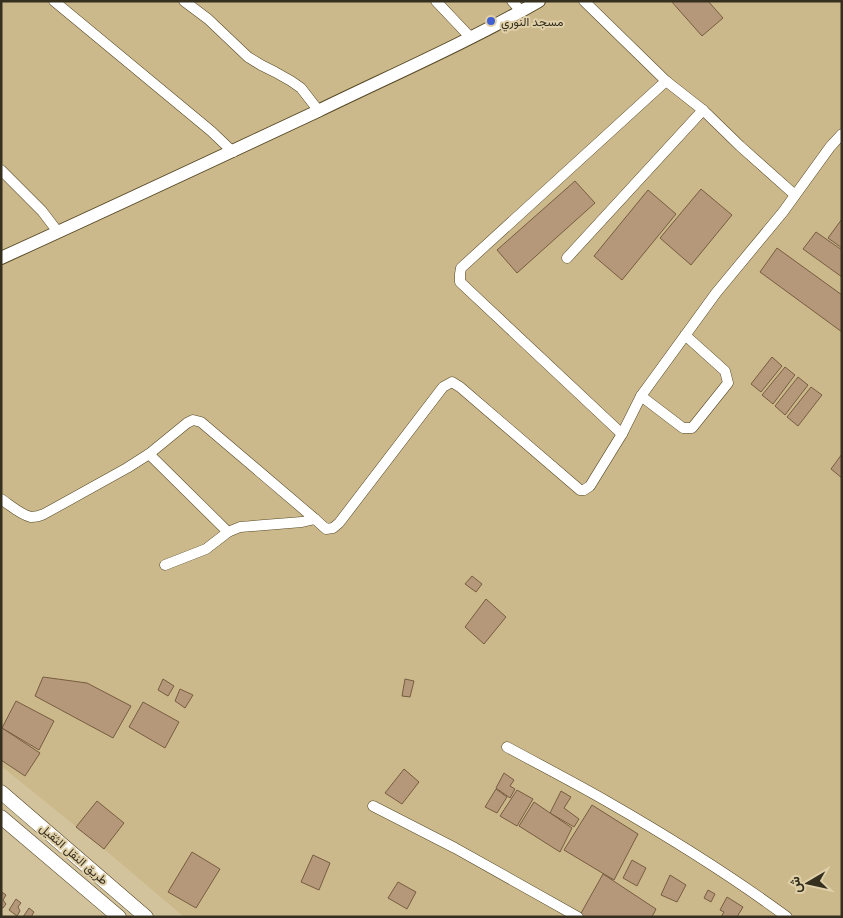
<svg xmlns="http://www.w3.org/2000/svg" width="843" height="918" font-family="Lora,Vazirmatn,serif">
<rect width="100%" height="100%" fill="#d3c39d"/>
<path fill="#ccb98b" d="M1,1H842V917H184L104,849L1,766Z"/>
<g fill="#b5987a" stroke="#775c40">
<path d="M671,1H708L723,18L702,36Z"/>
<path d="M575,181L595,203L517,273L497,250Z"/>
<path d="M701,189L732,215L691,265L660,238Z"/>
<path d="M648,190L676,214L622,280L594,256Z"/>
<path d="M842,219V248L828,238Z"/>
<path d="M816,232L842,250V277L803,249Z"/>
<path d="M777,248L842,295V332L760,272Z"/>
<path d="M772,357L782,366L761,392L751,384Z"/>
<path d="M785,367L795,375L773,404L762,395Z"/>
<path d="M798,377L808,385L785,415L775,406Z"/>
<path d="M811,387L822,395L798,426L787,417Z"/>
<path d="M842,454V478L831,469Z"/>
<path d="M472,576L482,584L476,592L465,584Z"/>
<path d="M486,599L506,617L484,644L465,627Z"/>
<path d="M43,677L87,683L131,706L113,738L35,696Z"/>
<path d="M163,679L174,686L168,696L158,690Z"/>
<path d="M405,679L414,681L410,697L402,696Z"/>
<path d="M180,689L193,695L185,708L175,701Z"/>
<path d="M16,701L54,721L39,750L2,728Z"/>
<path d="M143,702L179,722L165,748L129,727Z"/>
<path d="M2,728L40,753L25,776L1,760V729Z"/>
<path d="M404,769L419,782L402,804L385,793Z"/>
<path d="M504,773L514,780L510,786L515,789L510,798L496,788Z"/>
<path d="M496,789L507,797L497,813L485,807Z"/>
<path d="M517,790L533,799L517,826L500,816Z"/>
<path d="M561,791L571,797L564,808L579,819L574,827L550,813Z"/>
<path d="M97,801L124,823L104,849L76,827Z"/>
<path d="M534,802L572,828L560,852L519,826Z"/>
<path d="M592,805L638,834L614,880L564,850Z"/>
<path d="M192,852L220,869L196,908L168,892Z"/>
<path d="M313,855L330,863L319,890L301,882Z"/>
<path d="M632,860L646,868L637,886L623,878Z"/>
<path d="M603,874L656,909L652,917H583L580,915Z"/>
<path d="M670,875L686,885L677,902L661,895Z"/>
<path d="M398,882L416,892L407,909L388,898Z"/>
<path d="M708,890L715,894L711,902L704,898Z"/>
<path d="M2,892L6,895L3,900L6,904L3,908L1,907Z"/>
<path d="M727,897L743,907L737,917H721L724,912L720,910Z"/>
<path d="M16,899L21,903L18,907L20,911L17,916L9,910Z"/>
<path d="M29,908L34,912L31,917H23Z"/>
</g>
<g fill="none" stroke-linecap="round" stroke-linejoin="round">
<defs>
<g id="minor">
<path d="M54,1L211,131L233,152"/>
<path d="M184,1L208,19L248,57L261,65L275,72L291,81L301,88L318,110"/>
<path d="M436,1L471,38"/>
<path d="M512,1L521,11"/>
<path d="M584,1L666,81L703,110L740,146L795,195"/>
<path d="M1,170L42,211L58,232"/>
<path d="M567,258L703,110"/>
<path d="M685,335L725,371L728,383L692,428H683L641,396L716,293L783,212L830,147L842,134"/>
<path d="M622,434L641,396"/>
<path d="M149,454L228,532"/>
<path d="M1,499C10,505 21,515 31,517C35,517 40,516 44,514L127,468L149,454L187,423L193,420L201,422L315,519L302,522L240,527L228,532L206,549L165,565"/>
<path d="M315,519L326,529L333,528L339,523L443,387L452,382L460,387L580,490H584L590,486L622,434L460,282V274L461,268L666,81"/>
<path d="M507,747C540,765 575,783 608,802C669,837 730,875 787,917"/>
<path d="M373,806L455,848L578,917"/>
</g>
<path id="major" d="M1,258C107,210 213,160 318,111C392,75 468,42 539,1"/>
<g id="highway">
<path d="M1,792L146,917"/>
<path d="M1,817L119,917"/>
</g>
</defs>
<use href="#minor" stroke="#564825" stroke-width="11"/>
<use href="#major" stroke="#564825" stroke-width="14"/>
<use href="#highway" stroke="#564825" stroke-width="15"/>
<use href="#minor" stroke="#fff" stroke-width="10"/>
<use href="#major" stroke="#fff" stroke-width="12"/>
<use href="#highway" stroke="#fff" stroke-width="14"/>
</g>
<circle fill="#4060d2" stroke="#e0d0a9" stroke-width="2" cx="491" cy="21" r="5"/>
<g text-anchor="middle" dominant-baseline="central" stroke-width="4" stroke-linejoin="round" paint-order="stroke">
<g font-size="12" fill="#352f1f" stroke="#e0d0a9" text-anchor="start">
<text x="501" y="21">مسجد النوري</text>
</g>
<g font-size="12" fill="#352f1f" stroke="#e0d0a9">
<text transform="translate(74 854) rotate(41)">طريق النقل الثقيل</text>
</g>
</g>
<rect width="843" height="918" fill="none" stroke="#352f1f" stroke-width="5"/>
<g transform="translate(808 883) rotate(261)" stroke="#e0d0a9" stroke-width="4" paint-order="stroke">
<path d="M0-4L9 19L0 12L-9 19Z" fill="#352f1f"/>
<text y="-8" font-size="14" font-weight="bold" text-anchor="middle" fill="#352f1f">ش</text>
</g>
</svg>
